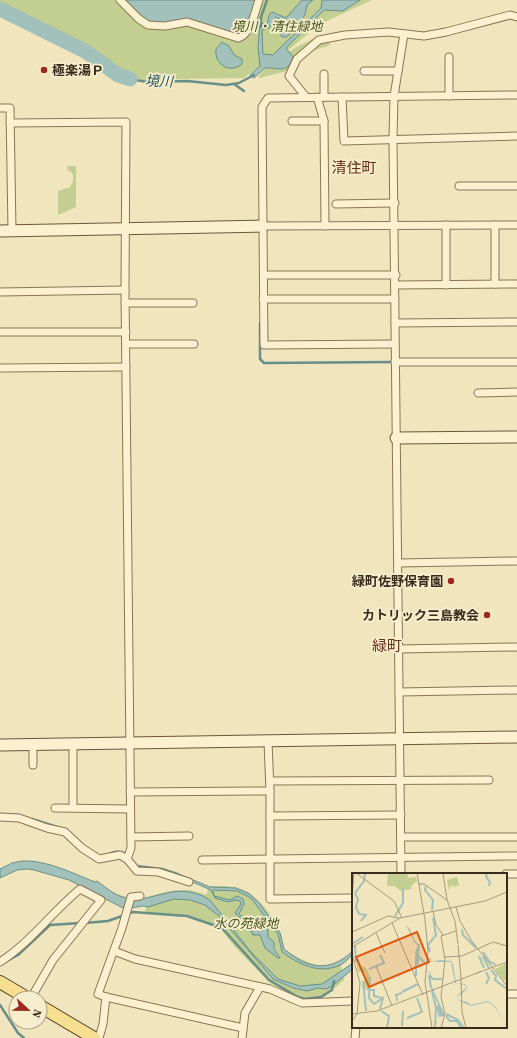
<svg xmlns="http://www.w3.org/2000/svg" width="517" height="1038" font-family="'Source Serif 4','Noto Sans JP',serif">
<rect width="100%" height="100%" fill="#f0e5bd"/>
<g fill="#c3cf91">
<path d="M0,0H118L188,24L231,35L257,0H372L318,25L291,48L253,71L244,78L180,79L144,81L119,71L99,56L0,4Z"/>
<path d="M322,36L329,40L330,45L309,52L287,71L259,78C259,67 311,37 322,36Z"/>
<path d="M67,166H76V207L58,215V191L70,187L73,181V174L67,169Z"/>
<path d="M210,886C220,886 231,885 241,889C257,894 278,921 282,937C283,941 283,945 284,949C301,959 321,973 340,961L344,980L324,997L303,1000L270,983L235,947L220,928L187,917L145,914L148,897C168,891 186,886 206,895Z"/>
</g>
<g fill="#a1c1ba" stroke="#689089">
<path d="M124,0H256L247,25L239,36L189,19L166,24L148,23Z"/>
<path d="M302,0H313L307,5L305,15L287,37H282L280,34L283,21L276,17L269,28L262,30L263,54L273,55L321,8L322,0H360L343,11L324,10L286,48L293,57C287,75 279,67 265,68L254,78L250,75L260,66L258,47L260,23H263V26H267L269,15L272,12L286,18Z"/>
<path d="M222,42L229,46L234,55L242,59V64C230,74 214,65 216,49Z"/>
<path d="M22,861C47,860 72,873 95,882L97,881C104,886 112,893 120,896C152,908 173,877 210,900L251,952L278,979L300,986L322,984L353,963V969L331,987L325,989L318,988L307,991L293,988L273,979L219,916L205,905L190,900L174,899L148,907L143,906L125,909L69,880L34,870L27,869L17,870L0,878V869L12,863Z"/>
<path d="M174,872L210,887L236,888L250,894L260,904L280,933L284,949C308,969 329,973 353,951V954C349,958 344,964 338,966C318,974 298,964 282,952L278,934L251,898L237,891L213,890L214,896L230,900L237,896L243,899L244,904L239,914L250,923L254,918L261,920L263,928L268,930V937L274,942V949L280,958H278L265,948L260,935H253L248,925L235,913L241,904L240,901L236,900L228,902L215,898L211,890L174,874Z"/>
</g>
<g fill="none" stroke-linecap="round" stroke-linejoin="round">
<g stroke="#689089" stroke-width="2.5">
<path d="M261,27V17L267,0"/>
<path d="M130,79L147,82L187,81L226,85L239,83L254,75"/>
<path d="M234,84L244,91"/>
<path d="M260,323V359L264,363L391,362"/>
<path d="M2,814L19,815"/>
<path d="M32,819L67,830"/>
<path d="M109,854C122,848 129,855 136,866L162,869L177,874"/>
<path d="M85,923L108,921L133,912L187,916L222,928L269,980L298,997L304,999L321,997L332,990L334,981"/>
<path d="M5,962L18,955L50,925L80,923"/>
<path d="M0,1005L18,1033L24,1038"/>
</g>
<path stroke="#a1c1ba" stroke-width="15" d="M0,9L85,51L118,75L130,79"/>
<defs>
<g id="street">
<path d="M120,0L139,19L148,25L165,26L187,22L238,38C251,35 255,11 259,0"/>
<path d="M364,71H398"/>
<path d="M449,96V57"/>
<path d="M306,97L289,76L297,59L319,40L345,35L388,32L424,36L446,32L510,15L517,17"/>
<path d="M317,97L324,121L325,226"/>
<path d="M324,97V74"/>
<path d="M342,97L344,141L517,136"/>
<path d="M0,108H10L12,231"/>
<path d="M292,121H324"/>
<path d="M10,123L126,122L125,290L131,848L127,859"/>
<path d="M459,186H517"/>
<path d="M336,204L395,203"/>
<path d="M495,225V284"/>
<path d="M263,226L517,225"/>
<path d="M264,275H396"/>
<path d="M396,285L517,284"/>
<path d="M446,285V225"/>
<path d="M0,292L125,290"/>
<path d="M263,299H395"/>
<path d="M125,303H193"/>
<path d="M395,323L517,322"/>
<path d="M0,332H126"/>
<path d="M126,344H194"/>
<path d="M395,344L264,345L262,107L268,98L517,95"/>
<path d="M395,362H517"/>
<path d="M0,368L126,367"/>
<path d="M478,393L517,392"/>
<path d="M398,563L517,561"/>
<path d="M398,649L517,647"/>
<path d="M399,692L517,690"/>
<path d="M268,741L270,791V899L353,898"/>
<path d="M73,743V808"/>
<path d="M33,744V765"/>
<path d="M270,781L489,780"/>
<path d="M130,792L270,791"/>
<path d="M55,808L130,809"/>
<path d="M270,816L401,815"/>
<path d="M0,817L19,818L47,828L65,832L82,848L99,859L120,855L127,859L137,871L158,872L189,882"/>
<path d="M131,837L189,836"/>
<path d="M401,837H517"/>
<path d="M202,860L517,856"/>
<path d="M401,874L393,139L394,96L404,34"/>
<path d="M506,874H517"/>
<path d="M140,896L131,897L122,928L98,994L106,997L243,1028"/>
<path d="M114,951L135,959L270,989L302,1003L353,1001"/>
<path d="M0,962C31,942 52,912 80,889L101,900L53,960L31,998"/>
<path d="M506,994H517"/>
<path d="M99,1038L103,1024L106,997"/>
<path d="M242,1038L245,1013L260,987"/>
<path d="M355,1038L356,1027"/>
</g>
<g id="secondary">
<path d="M0,231L263,226"/>
<path d="M396,438L517,437"/>
<path d="M0,745L517,737"/>
</g>
<g id="primary">
<path d="M0,982L27,998"/>
<path d="M40,1006L94,1038"/>
</g>
</defs>
<use href="#street" stroke="#897555" stroke-width="9"/>
<use href="#secondary" stroke="#6b5639" stroke-width="13"/>
<use href="#primary" stroke="#56422a" stroke-width="14"/>
<use href="#street" stroke="#fbf1d1" stroke-width="7"/>
<use href="#secondary" stroke="#fbf1d1" stroke-width="11"/>
<use href="#primary" stroke="#f7df91" stroke-width="12"/>
</g>
<g fill="#9c2a21" stroke="#f7eecd" stroke-width="1.5">
<circle cx="44" cy="70" r="4"/>
<circle cx="451" cy="581" r="4"/>
<circle cx="487" cy="615" r="4"/>
</g>
<g text-anchor="middle" dominant-baseline="central" stroke-width="3.5" stroke-linejoin="round" paint-order="stroke">
<g font-size="13" font-style="italic" fill="#445520" stroke="#f7eecd">
<text x="277" y="26">境川・清住緑地</text>
<text x="246" y="923">水の苑緑地</text>
</g>
<g font-size="13" font-weight="bold" fill="#382b1b" stroke="#f7eecd" text-anchor="end">
<text x="52" y="70" text-anchor="start">極楽湯Ｐ</text>
<text x="443" y="581">緑町佐野保育園</text>
<text x="479" y="615">カトリック三島教会</text>
</g>
<g font-size="14" font-style="italic" fill="#295859" stroke="#f7eecd">
<text transform="translate(159 81) rotate(2)">境川</text>
</g>
<g font-size="15" fill="#672e18" stroke="#f7eecd">
<text x="354" y="167">清住町</text>
<text x="387" y="645">緑町</text>
</g>
</g>
<g transform="translate(352 873)">
<rect width="155" height="155" fill="#f0e5bd"/>
<path d="M36,0H55L56,5L64,4L65,8L60,12L59,16L49,18L43,13H35ZM105,4L107,12L102,14L99,12L97,18L95,7ZM3,81L8,92L14,95L18,103L16,118L10,113L14,104L13,99H6ZM155,90V106L152,108L143,96Z" fill="#c3cf91"/>
<path d="M53,44L54,52L57,55L63,68L67,72L65,80L67,85V92L71,97L78,99L79,100L78,110L92,140V143L87,144L84,134L86,132L77,110L78,100L71,97L66,92L63,79L66,73L62,69L54,52ZM78,76V78L77,85L79,86L81,89L88,87L98,88L100,89L101,92L104,110L113,111L115,114L114,116L110,121L104,124V126L115,129L119,132L136,128L144,134L155,155L144,135L136,129L119,133L104,126V124L114,115L113,112L103,110L99,89H82L77,86Z" fill="#a1c1ba"/>
<path fill="none" stroke="#a1c1ba" stroke-width="2" d="M135,0L134,4L138,9L137,13M74,13L73,17L81,27L80,37M3,20L12,8L13,0M3,20L6,26L4,34M4,34L7,41L14,42L9,48M43,43L51,30V15M110,56L111,62L124,75M0,71L11,64M67,71L66,83L74,91M3,73L4,89M78,79L76,72L84,62L81,45M131,79L137,88L144,92M64,83V103M127,83L132,95M131,84L137,95M17,96L32,90L28,82M139,97L144,103L143,107L155,116M134,99L137,105L134,111M77,102L79,115M78,103L81,106H90M18,104L17,125L22,131L31,125L28,136M11,108L14,138M17,117H22V123L30,125M80,118L84,135L83,155M50,119L66,111M45,128L44,122L50,120M29,138L37,143L35,155M94,141L106,147L112,155M94,143L98,148H105L109,155M55,145L70,139L65,125M50,153L51,138"/>
<path fill="none" stroke="#a69b7c" stroke-width="1" d="M4,0L42,28L50,45M65,0L73,47L76,78L73,109L80,155M91,0L95,27L103,48L106,71M66,11H72L95,27M0,26L2,0M104,34L108,48L119,67L155,113M81,38L84,52L91,62M40,50L71,122M0,59L36,43L47,45M24,60L33,80M106,72L109,104M0,74L48,45L133,28L155,19M0,81L8,110L5,141L0,148M92,84L110,83L141,69L155,73M24,93L40,133M125,100L155,89M109,104L110,139L114,155M0,141L25,138L128,99M89,155L93,141L89,124L93,87L89,63L104,58"/>
<path fill="#df570d" fill-opacity="0.15" stroke="#df570d" stroke-width="2" d="M65,59L77,89L17,114L4,84Z"/>
<rect width="155" height="155" fill="none" stroke="#382b1b" stroke-width="2"/>
</g>
<g transform="translate(28 1010) rotate(112)"><circle r="19" fill="#f7eecd" stroke="#aba086"/>
<path d="M0-3L7 15L0 10L-7 15Z" fill="#9c2a21"/>
<text y="-6" font-size="11" font-weight="bold" text-anchor="middle" fill="#382b1b">N</text>
</g>
</svg>
